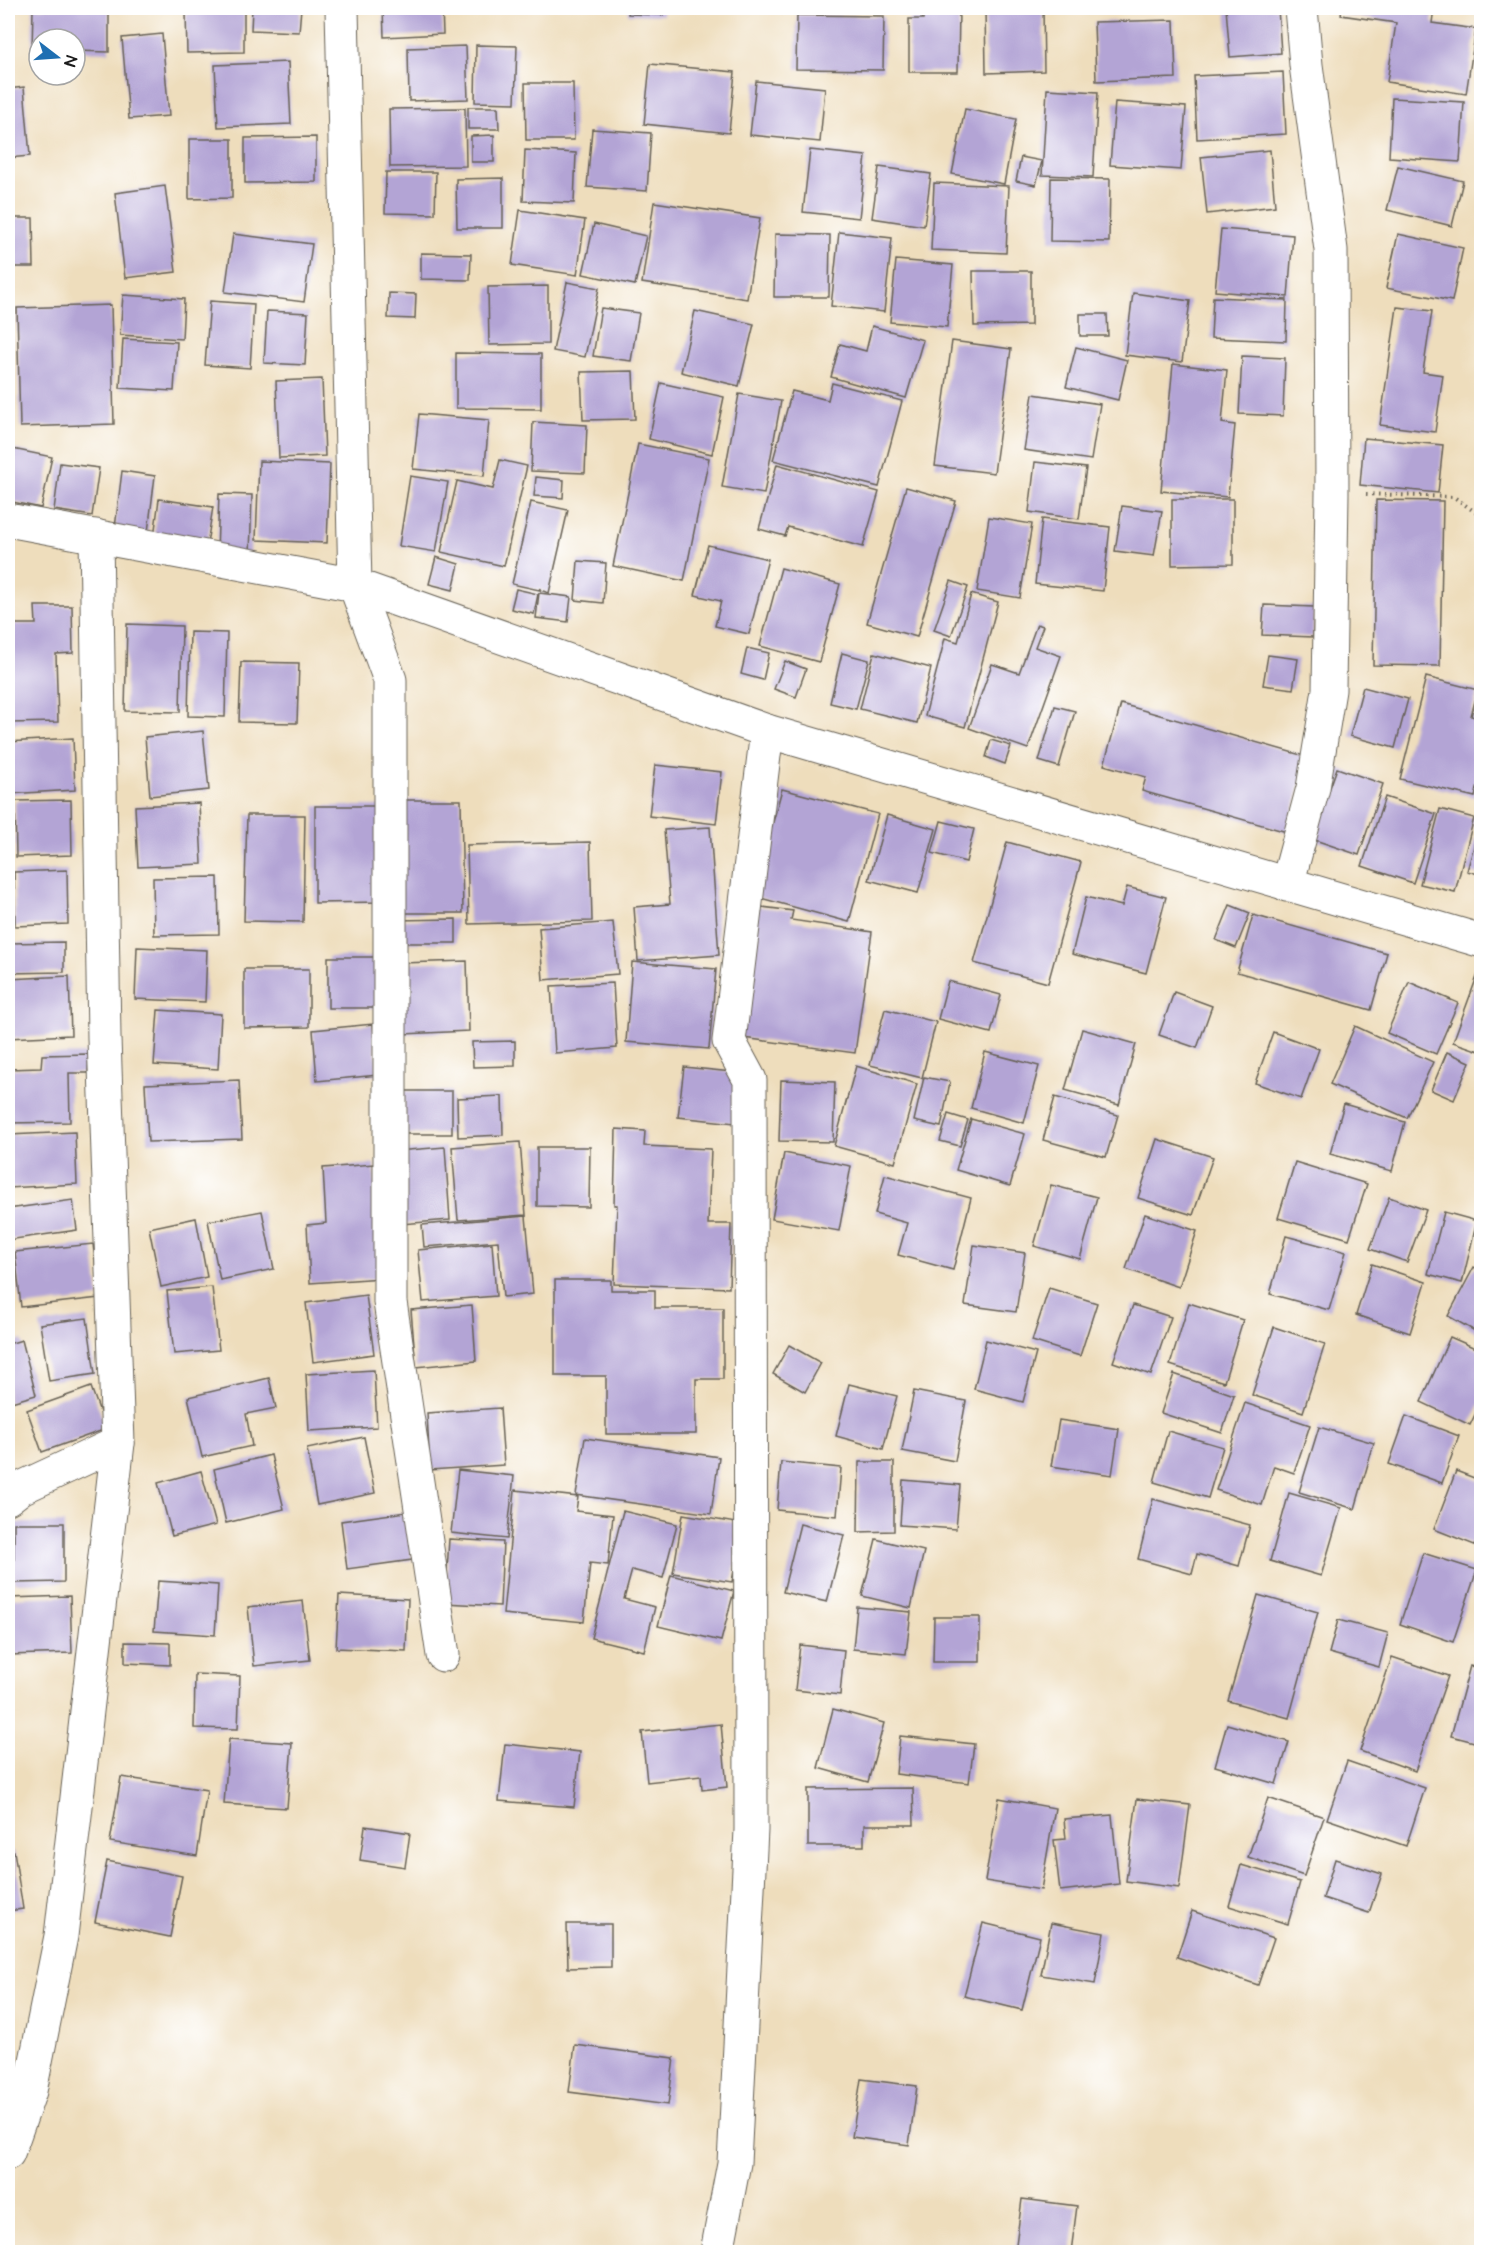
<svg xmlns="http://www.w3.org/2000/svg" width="1489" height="2260" font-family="'Architects Daughter',sans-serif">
<rect width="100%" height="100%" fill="#fff"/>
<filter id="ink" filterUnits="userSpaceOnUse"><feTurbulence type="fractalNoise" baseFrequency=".0167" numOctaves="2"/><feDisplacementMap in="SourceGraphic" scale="12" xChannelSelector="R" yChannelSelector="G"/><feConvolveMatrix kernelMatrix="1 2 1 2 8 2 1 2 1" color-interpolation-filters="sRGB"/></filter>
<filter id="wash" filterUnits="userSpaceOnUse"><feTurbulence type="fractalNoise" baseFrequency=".008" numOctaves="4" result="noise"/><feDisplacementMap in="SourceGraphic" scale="24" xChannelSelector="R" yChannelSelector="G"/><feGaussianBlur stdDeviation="1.35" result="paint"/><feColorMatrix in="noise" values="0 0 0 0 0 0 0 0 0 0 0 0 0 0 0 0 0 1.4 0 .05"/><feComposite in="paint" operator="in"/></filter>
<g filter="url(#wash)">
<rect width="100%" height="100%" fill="#eeddbc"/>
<g id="blocks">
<g fill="#b3a4d5">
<path d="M33,8H109V52L75,51V39H39V51H32Z"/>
<path d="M252,8H301L299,32L251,30Z"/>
<path d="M383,8H442L443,34L384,37Z"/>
<path d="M629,8H663V15L628,14Z"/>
<path d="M923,8H959L958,72H909V19H923Z"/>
<path d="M985,8H1043L1044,71L986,73Z"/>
<path d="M1226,8H1278L1281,53L1230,57Z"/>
<path d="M1342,8H1434L1432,23L1476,29L1466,94L1387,82L1396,23L1341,15Z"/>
<path d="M244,11V52L187,53L186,13Z"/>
<path d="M797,15L884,16L883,70L796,69Z"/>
<path d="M1174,20L1176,78L1096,81L1094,22Z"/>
<path d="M162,34L169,116L129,119L122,38Z"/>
<path d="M476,45L517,46L515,103L475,102Z"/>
<path d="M466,46L468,99L409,101L408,48Z"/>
<path d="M288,62L291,124L218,127L215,65Z"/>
<path d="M650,64L735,72L729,133L644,124Z"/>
<path d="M1283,72L1286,134L1197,139L1194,76Z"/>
<path d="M756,81L825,88L820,142L750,135Z"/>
<path d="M525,83H573L574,140H526Z"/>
<path d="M24,87L30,156L8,158V89Z"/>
<path d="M1047,89L1098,92L1093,177L1042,175Z"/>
<path d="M1392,98L1464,102L1460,162L1389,157Z"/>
<path d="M1115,102L1186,107L1181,170L1110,165Z"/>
<path d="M468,107H498L499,129H468Z"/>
<path d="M465,108L466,166L390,167L389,109Z"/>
<path d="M965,109L1016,119L1004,184L952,174Z"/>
<path d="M592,129L651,133L647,191L587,187Z"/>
<path d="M494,135V162H471V136Z"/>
<path d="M316,137V182L245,183V138Z"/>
<path d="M189,139H232V198L189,199Z"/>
<path d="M525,150L576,153L574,203L523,201Z"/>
<path d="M810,150L866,156L859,218L803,212Z"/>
<path d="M1270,150L1275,206L1207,214L1201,157Z"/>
<path d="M1021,157L1042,161L1036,185L1016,181Z"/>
<path d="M1398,166L1463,181L1452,226L1387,210Z"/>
<path d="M879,167L931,174L924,226L872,218Z"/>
<path d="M386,172H436L435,214L385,213Z"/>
<path d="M503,178V228H457L456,179Z"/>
<path d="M1051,178L1110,179L1109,242L1050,241Z"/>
<path d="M934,183L1009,186L1006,253L931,250Z"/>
<path d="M165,186L176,272L125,278L115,193Z"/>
<path d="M654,202L760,218L747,299L642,283Z"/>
<path d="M520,210L585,220L577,275L512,265Z"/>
<path d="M8,218H33L34,267H8Z"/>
<path d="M594,224L646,236L635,285L583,274Z"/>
<path d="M1221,229L1293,235L1288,297L1215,291Z"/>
<path d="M839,232L892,238L884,312L831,306Z"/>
<path d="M233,234L312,244L304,302L225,292Z"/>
<path d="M775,234L830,235L829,297H774Z"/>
<path d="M1398,234L1463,248L1452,301L1386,288Z"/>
<path d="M421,253L471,254L470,280L421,279Z"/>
<path d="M896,260L953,265L947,327L890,322Z"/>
<path d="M973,271H1031V325L974,326Z"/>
<path d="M567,282L599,288L585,357L553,351Z"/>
<path d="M548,286V344L489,345L488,287Z"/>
<path d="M389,293L416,294L415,319L388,318Z"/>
<path d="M1133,293L1190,301L1182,362L1125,355Z"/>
<path d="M123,295L184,299L182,339L120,335Z"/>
<path d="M1213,297L1287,300L1286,341L1211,338Z"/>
<path d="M210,301L254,304L250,368L205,365Z"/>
<path d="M111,305L114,424L20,427L17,308Z"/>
<path d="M1397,307L1432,311L1423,372L1443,375L1435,432L1380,425Z"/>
<path d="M601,308L639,313L631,361L593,356Z"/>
<path d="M267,311L308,313L305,365L264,363Z"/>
<path d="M695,311L754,324L739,386L681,372Z"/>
<path d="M1080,314H1107L1108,336H1080Z"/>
<path d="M872,326L923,340L906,398L831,377L840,344L866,351Z"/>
<path d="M8,335H12L11,419H8Z"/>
<path d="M123,339L177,342L174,391L120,388Z"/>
<path d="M952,341L1011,349L994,473L935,466Z"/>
<path d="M1076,347L1127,360L1118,400L1066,387Z"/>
<path d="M456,353L541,354V409L456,408Z"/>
<path d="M1242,356L1285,358L1283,416L1239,414Z"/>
<path d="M1173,364L1227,370L1222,423L1235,425L1228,497L1161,491Z"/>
<path d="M633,371L635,419L583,420L581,372Z"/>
<path d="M322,379L325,456L279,458L276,381Z"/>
<path d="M661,383L724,397L712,454L649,439Z"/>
<path d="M832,383L902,401L879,487L773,460L792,391L828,400Z"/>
<path d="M739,394L781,401L764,494L722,487Z"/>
<path d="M1033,394L1100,404L1091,460L1024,450Z"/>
<path d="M419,414L489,420L484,476L413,469Z"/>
<path d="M533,422L587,425L585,473L531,471Z"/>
<path d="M1364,438L1443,445L1438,493L1360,485Z"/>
<path d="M638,444L709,458L684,581L613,566Z"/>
<path d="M8,448L52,457L41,508L8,501Z"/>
<path d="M500,460L527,466L504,566L441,552L457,481L493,489Z"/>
<path d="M259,461L330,464L327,543L256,540Z"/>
<path d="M1035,462L1086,468L1079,519L1029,512Z"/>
<path d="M60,463L99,468L92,516L54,510Z"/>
<path d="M777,464L879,492L863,547L788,527L785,536L759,529Z"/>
<path d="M122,471L155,476L147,540L114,536Z"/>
<path d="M410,476L448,482L436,552L399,546Z"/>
<path d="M536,477L564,480L563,498L534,496Z"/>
<path d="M906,487L956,501L917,637L867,623Z"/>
<path d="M219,494L252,495L250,555L217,554Z"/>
<path d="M159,499L213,507L207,544L154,537Z"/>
<path d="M1172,499H1233V564L1172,565Z"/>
<path d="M1376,500L1443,501L1440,666L1373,665Z"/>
<path d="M531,502L568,510L549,593L540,590V588L539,590L512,584Z"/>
<path d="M1122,506L1162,511L1154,556L1115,551Z"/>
<path d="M989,517L1032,524L1020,598L977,591Z"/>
<path d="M1042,519L1110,527L1103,591L1035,584Z"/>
<path d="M708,545L768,559L749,634L715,626L721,601L695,595Z"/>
<path d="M436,557L459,564L453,590L429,584Z"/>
<path d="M578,561L606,563L603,603L575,600Z"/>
<path d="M781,568L840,584L819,662L760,646Z"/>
<path d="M951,581L968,587L951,636L934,630Z"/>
<path d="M516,589L538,594L534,614L511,609Z"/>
<path d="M539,593L571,597L568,622L536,618Z"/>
<path d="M971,594L998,602L965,727L925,716L945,638L958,642Z"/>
<path d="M1264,605L1314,607L1313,637L1262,635Z"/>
<path d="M35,606H72L73,653L56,654L58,722L8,723V624H36Z"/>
<path d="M127,624L182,626L180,712L125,711Z"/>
<path d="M1037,624L1043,626L1035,647L1061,656L1028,749L969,728L992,664L1019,673Z"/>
<path d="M190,632L227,633L225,717L188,716Z"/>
<path d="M747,648L769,653L763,680L741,674Z"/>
<path d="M842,653L869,660L856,709L830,703Z"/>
<path d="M874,653L931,668L917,723L860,709Z"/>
<path d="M1268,655L1298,659L1293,689L1263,685Z"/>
<path d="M785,661L806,669L796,697L774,689Z"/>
<path d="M241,662L299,663L297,723L239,722Z"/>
<path d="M1426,677L1478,690L1471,716L1482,719V769L1475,797L1400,779Z"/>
<path d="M1363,687L1408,699L1395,748L1350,736Z"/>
<path d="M1121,704L1308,757L1287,832L1142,791L1146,777L1104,765Z"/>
<path d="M1055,706L1075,711L1059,767L1039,761Z"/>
<path d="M203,731L209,790L150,796L145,737Z"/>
<path d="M73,738L75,790L8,794V742Z"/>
<path d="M991,740L1011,746L1005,764L986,757Z"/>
<path d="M655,765L722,772L716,824L649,816Z"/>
<path d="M1337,768L1383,784L1359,855L1312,839Z"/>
<path d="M782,789L878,814L849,922L753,896Z"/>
<path d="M1385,797L1436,814L1413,883L1362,866Z"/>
<path d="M71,800L72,855L16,857L15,801Z"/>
<path d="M394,800H461L463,913H395Z"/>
<path d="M199,803L202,864L138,867L135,806Z"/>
<path d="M315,806H382V902L315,903Z"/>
<path d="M1440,809L1474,818L1455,892L1420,884Z"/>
<path d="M247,815H305L303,922L244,921Z"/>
<path d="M887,815L936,829L918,893L869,880Z"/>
<path d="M1481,820H1482V875L1467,871Z"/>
<path d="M941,821L974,829L966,862L932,853Z"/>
<path d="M710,827L719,955L638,961L634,907L670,904L664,830Z"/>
<path d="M590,842L592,921L469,924L467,845Z"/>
<path d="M1007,842L1081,862L1048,983L974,963Z"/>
<path d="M67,870L68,924L15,926L14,872Z"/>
<path d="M218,877L219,934L154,935L153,878Z"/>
<path d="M1127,887L1166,897L1146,973L1072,954L1086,897L1122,906Z"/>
<path d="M1230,905L1250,913L1236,948L1216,940Z"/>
<path d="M754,906L793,911L791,920L872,932L855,1053L736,1037Z"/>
<path d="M1253,915L1387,953L1371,1010L1237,972Z"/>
<path d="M456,919V943H395V920Z"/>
<path d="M613,922L618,974L543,980L539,928Z"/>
<path d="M64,942V972L8,973V943Z"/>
<path d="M137,947L207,950L205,1002L135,999Z"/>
<rect x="328" y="957" width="48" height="51"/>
<path d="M467,961L469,1031L403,1034L400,963Z"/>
<path d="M632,962L716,969L709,1049L626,1042Z"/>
<path d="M244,969H309V1027L244,1028Z"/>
<path d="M1478,974L1482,975V1052L1453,1042Z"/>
<path d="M69,976L71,1035L8,1038V979Z"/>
<path d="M948,981L1001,995L991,1033L938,1019Z"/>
<path d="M1409,982L1458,1003L1436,1054L1387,1033Z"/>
<path d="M613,983L617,1048L555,1053L551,986Z"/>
<path d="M1174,992L1212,1006L1197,1048L1159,1035Z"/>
<path d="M885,1009L936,1022L922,1078L870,1065Z"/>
<path d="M158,1010L221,1014L218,1069L154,1065Z"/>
<path d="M373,1024L378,1075L317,1081L313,1030Z"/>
<path d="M1355,1026L1433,1062L1407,1118L1330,1084Z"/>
<path d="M1082,1029L1136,1044L1119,1105L1065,1090Z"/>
<path d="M1273,1032L1319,1049L1301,1099L1255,1083Z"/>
<path d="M515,1041V1066L473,1067L472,1042Z"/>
<path d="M985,1052L1039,1066L1024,1123L971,1108Z"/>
<path d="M1447,1052L1470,1062L1454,1100L1431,1090Z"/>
<path d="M89,1054L88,1073H69L70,1122L8,1123V1069L41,1068L42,1055Z"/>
<path d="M856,1066L917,1084L895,1163L834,1146Z"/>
<path d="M684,1067L741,1073L735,1123L678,1117Z"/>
<path d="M924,1077L950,1082L941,1127L914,1121Z"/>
<path d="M239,1080L242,1139L148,1142L145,1084Z"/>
<path d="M781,1080L835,1082L833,1142L779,1141Z"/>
<path d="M404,1091H452V1134H405Z"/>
<path d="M502,1096L503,1135L458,1137L457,1098Z"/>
<path d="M1055,1097L1118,1115L1106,1157L1043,1140Z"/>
<path d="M1344,1104L1405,1122L1392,1171L1330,1154Z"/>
<path d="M948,1114L968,1120L960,1146L940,1141Z"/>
<path d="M971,1119L1025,1134L1010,1186L956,1170Z"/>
<path d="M616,1129L645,1131L644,1146L711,1149L708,1224H731L729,1288L614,1284L617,1205H614Z"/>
<path d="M75,1132L77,1184L8,1188V1135Z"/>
<path d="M1157,1139L1213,1157L1193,1215L1138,1198Z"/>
<path d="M520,1142L526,1215L458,1220L452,1147Z"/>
<path d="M445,1147L450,1220L401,1224L396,1151Z"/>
<path d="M537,1147H590L589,1207L537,1206Z"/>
<path d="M784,1153L851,1166L839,1231L772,1219Z"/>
<path d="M1295,1162L1367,1184L1349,1239L1278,1218Z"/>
<path d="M374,1164L382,1278L310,1283L307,1225L326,1223L323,1168Z"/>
<path d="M885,1175L971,1198L953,1270L898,1255L907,1223L875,1214Z"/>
<path d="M1051,1185L1097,1197L1080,1259L1034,1246Z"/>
<path d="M1389,1197L1426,1210L1407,1262L1370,1249Z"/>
<path d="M73,1200L77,1230L8,1240V1209Z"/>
<path d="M262,1211L274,1269L220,1280L208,1221Z"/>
<path d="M1444,1212L1477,1221L1462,1283L1428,1274Z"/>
<path d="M1145,1214L1197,1231L1179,1287L1126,1269Z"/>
<path d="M526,1216L533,1294L503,1297L498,1241L424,1247L422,1225Z"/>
<path d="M196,1218L207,1277L161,1287L149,1228Z"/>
<path d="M1286,1236L1346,1252L1329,1310L1270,1294Z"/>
<path d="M492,1243L496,1296L423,1302L418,1250Z"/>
<path d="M93,1244L99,1298L21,1307L15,1252Z"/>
<path d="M974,1245L1025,1253L1016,1312L965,1305Z"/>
<path d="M1372,1264L1426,1282L1410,1333L1356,1315Z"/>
<path d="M1482,1265V1335L1448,1316L1474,1267L1479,1270Z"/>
<path d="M555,1280H611V1290H655V1308H723V1379H696V1434H606V1376H555Z"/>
<path d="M212,1287L219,1350L174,1354L167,1291Z"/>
<path d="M1049,1288L1097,1303L1080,1356L1032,1341Z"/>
<path d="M366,1295L374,1354L313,1362L306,1303Z"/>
<path d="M1189,1303L1243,1320L1224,1382L1170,1365Z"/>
<path d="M472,1305L476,1361L416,1367L411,1310Z"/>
<path d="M1133,1305L1171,1317L1151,1375L1113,1362Z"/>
<path d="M87,1318L95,1374L49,1381L40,1324Z"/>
<path d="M1274,1327L1325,1344L1303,1412L1252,1395Z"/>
<path d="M1450,1337L1482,1351V1400L1470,1425L1421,1402Z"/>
<path d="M22,1340L36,1395L8,1403V1344Z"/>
<path d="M986,1340L1036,1353L1023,1402L974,1389Z"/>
<path d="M789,1345L821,1363L805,1392L773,1374Z"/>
<path d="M374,1370L377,1427L309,1431L306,1374Z"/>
<path d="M1174,1374L1234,1395L1222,1433L1161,1413Z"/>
<path d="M269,1378L276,1408L246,1414L252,1446L202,1457L188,1397Z"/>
<path d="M849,1384L897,1396L883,1449L836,1436Z"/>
<path d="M91,1387L106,1429L42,1452L27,1410Z"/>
<path d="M914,1391L966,1401L955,1461L902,1451Z"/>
<path d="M1245,1403L1310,1425L1294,1473L1274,1466L1262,1505L1216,1490Z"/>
<path d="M500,1408L504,1465L430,1470L427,1413Z"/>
<path d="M1406,1416L1459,1436L1442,1483L1389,1464Z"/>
<path d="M1059,1420L1119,1429L1112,1475L1051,1466Z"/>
<path d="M1319,1427L1374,1443L1355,1509L1299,1492Z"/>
<path d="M1168,1431L1223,1447L1208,1498L1154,1482Z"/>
<path d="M364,1437L375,1493L317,1505L307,1449Z"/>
<path d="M585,1438L719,1457L711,1514L576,1495Z"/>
<path d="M271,1455L284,1509L226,1523L214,1469Z"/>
<path d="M781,1462L841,1468L837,1516L777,1510Z"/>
<path d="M859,1462H894V1531L858,1532Z"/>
<path d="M458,1470L514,1476L507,1539L451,1533Z"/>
<path d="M201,1471L216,1525L172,1536L158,1483Z"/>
<path d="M1456,1471L1482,1481V1548L1434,1529Z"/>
<path d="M903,1480L960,1485L956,1529L900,1525Z"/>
<path d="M515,1490L578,1497L576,1511L613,1515L608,1565L590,1563L584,1622L503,1614Z"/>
<path d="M1289,1493L1341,1508L1321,1576L1270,1561Z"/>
<path d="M1153,1499L1250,1525L1239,1566L1197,1554L1192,1574L1138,1559Z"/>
<path d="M623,1511L677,1524L663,1578L632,1570L624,1599L655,1607L644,1651L591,1638Z"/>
<path d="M406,1512L412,1560L347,1569L341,1521Z"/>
<path d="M683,1514L742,1524L732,1582L673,1573Z"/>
<path d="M14,1523H64V1582L14,1583Z"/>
<path d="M800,1524L844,1535L827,1602L783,1592Z"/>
<path d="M449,1539L503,1542L500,1606L445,1603Z"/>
<path d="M876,1539L924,1551L911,1608L862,1596Z"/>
<path d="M1423,1553L1477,1570L1453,1642L1400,1624Z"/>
<path d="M671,1575L734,1591L721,1641L658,1626Z"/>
<path d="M158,1581L218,1585L215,1635L154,1631Z"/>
<path d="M339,1595L408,1599L406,1651L336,1648Z"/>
<path d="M1258,1595L1318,1612L1289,1718L1228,1701Z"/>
<path d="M70,1596L72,1653L8,1655V1598Z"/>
<path d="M303,1601L310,1660L254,1666L248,1607Z"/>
<path d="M857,1607L911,1612L906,1654L853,1649Z"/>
<path d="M934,1617H980V1662H933Z"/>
<path d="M1338,1620L1388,1633L1379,1667L1329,1653Z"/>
<path d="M125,1642L170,1643V1665L125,1663Z"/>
<path d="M800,1645L844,1650L840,1695L795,1690Z"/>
<path d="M1392,1657L1448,1676L1415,1771L1360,1751Z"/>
<path d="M1470,1666L1482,1669V1744L1451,1736Z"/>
<path d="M195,1674L240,1676L238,1729L194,1728Z"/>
<path d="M833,1709L884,1723L868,1782L818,1768Z"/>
<path d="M721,1724L727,1787L702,1790L701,1776L647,1782L642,1732Z"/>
<path d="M1227,1724L1289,1742L1276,1784L1215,1766Z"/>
<path d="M900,1736L974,1744L969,1783L896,1774Z"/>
<path d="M229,1739L292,1743L287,1808L224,1804Z"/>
<path d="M505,1744L580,1752L574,1807L499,1801Z"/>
<path d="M1347,1761L1425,1788L1406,1846L1327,1819Z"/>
<path d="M121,1777L207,1790L197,1856L110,1842Z"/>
<path d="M913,1788L914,1825H864V1846H808V1789Z"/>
<path d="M999,1798L1055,1808L1041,1890L985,1881Z"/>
<path d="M1268,1798L1324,1817L1304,1876L1248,1857Z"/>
<path d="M1137,1799L1190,1805L1179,1888L1126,1881Z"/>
<path d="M1112,1815L1119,1884L1060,1891L1054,1840L1066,1839L1064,1819Z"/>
<path d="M365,1826L410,1833L405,1867L360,1860Z"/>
<path d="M14,1851L23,1909L8,1911V1852Z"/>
<path d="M1335,1859L1382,1874L1369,1913L1323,1898Z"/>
<path d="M107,1861L182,1876L170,1937L95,1922Z"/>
<path d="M1241,1865L1300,1882L1288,1924L1229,1906Z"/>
<path d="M1192,1911L1274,1938L1258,1985L1177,1957Z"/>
<path d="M983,1923L1040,1937L1022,2010L964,1996Z"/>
<path d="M1051,1923L1104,1933L1095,1984L1041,1975Z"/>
<path d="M567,1924H611V1967L568,1968Z"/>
<path d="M575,2045L674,2058L668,2105L569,2092Z"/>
<path d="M861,2079L917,2086L909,2145L852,2137Z"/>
<path d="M1022,2199L1077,2206L1071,2252H1015Z"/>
</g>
</g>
</g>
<g filter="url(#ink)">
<use href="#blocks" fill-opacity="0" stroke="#666054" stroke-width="1.5"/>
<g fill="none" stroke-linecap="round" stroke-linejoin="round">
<defs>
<g id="minor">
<path d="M342,8L355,585L390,680V1302L443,1655"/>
<path d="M8,520L355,585L767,731L1482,941"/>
<path d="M1287,885L1313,788L1329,690L1332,493L1331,250L1306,65L1301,8"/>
<path d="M8,1498L21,1488L118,1443"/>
<path d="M8,2153L30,2091L61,1936L118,1443L104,1038L96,536"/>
<path d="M717,2252L734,2163L751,1830L750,1080L729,1041L767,731"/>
</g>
</defs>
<use href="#minor" stroke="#666054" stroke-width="35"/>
<path stroke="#666054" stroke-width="4" stroke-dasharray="1.5 4.5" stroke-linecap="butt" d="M1366,494L1454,497L1482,517"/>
<use href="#minor" stroke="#fff" stroke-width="33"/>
</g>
</g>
<rect width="1489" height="2260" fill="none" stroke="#fff" stroke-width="30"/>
<g transform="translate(57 57) rotate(107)"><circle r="28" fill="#ffffff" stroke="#a4a4a4" stroke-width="1.5"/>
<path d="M0-4.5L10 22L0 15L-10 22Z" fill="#1f6fb2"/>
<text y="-9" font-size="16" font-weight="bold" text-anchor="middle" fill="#1c1c1c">N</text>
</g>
</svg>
